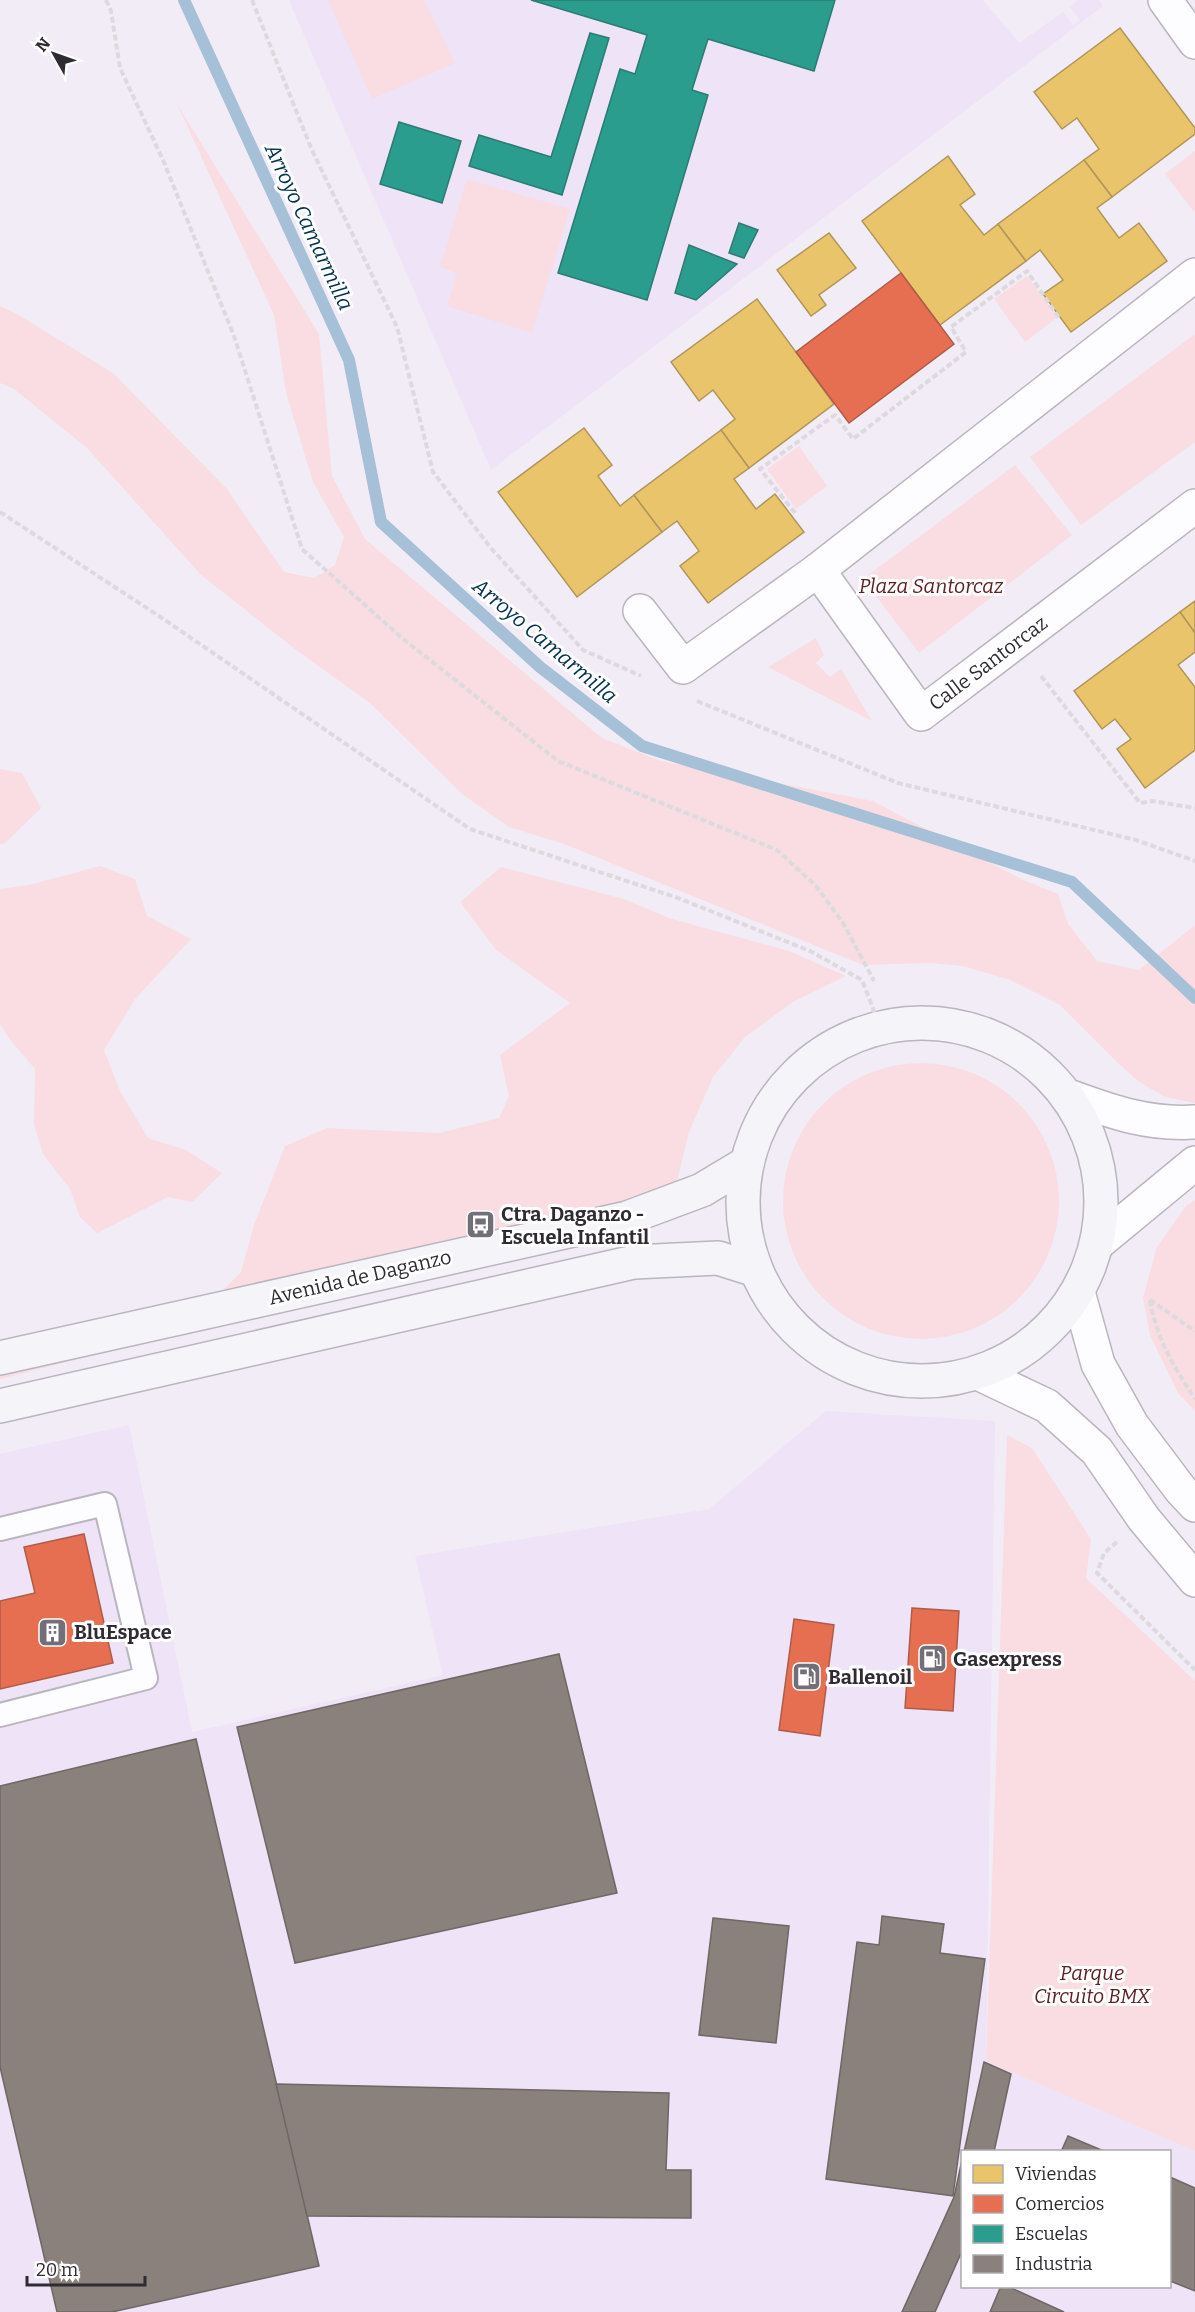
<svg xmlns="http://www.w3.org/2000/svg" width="1195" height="2312" font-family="Bitter,serif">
<rect width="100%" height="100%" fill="#f2ecf7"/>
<g fill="#eee3f7" fill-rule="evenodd">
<path d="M289,0H983L1019,43L1063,12L1073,25L1080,20L1070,7L1078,0H1099L1103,6L491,470Z"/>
<path d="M826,1411L995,1421L986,2061L1195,2151V2312H0V1454L129,1425L192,1732L443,1675L415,1556L709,1509ZM962,2152H1170V2286H962Z"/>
</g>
<g fill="#f9dde2">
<path d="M328,0H424L455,63L372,99Z"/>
<path d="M177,104L319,334L332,476L365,539L602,738L661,761L873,801L1023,880L1058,894L1068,924L1097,961L1139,970L1195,925V1103L1165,1097L1138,1081L1118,1063L1060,1005L1010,980L963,966L931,963L863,965L564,844L509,827L462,794L370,703L295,649L201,575L87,448L14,389L0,383V306L17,314L113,373L227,489L284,572L314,578L335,565L344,537L313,482L286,393L274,315Z"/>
<path d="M1195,151V213L1165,174Z"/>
<path d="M467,179L570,209L532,333L447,306L457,273L440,267Z"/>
<path d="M1027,276L1058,317L1025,342L994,299Z"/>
<path d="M1195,334V442L1081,525L1030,457Z"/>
<path d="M799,446L827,486L796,509L767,469Z"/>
<path d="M1015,465L1072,535L919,653L863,579Z"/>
<path d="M816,638L824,655L816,663L830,677L841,669L872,721L768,667Z"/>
<path d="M0,769L22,773L41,808L5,843L0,844Z"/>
<path d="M100,866L135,879L147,916L191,939L135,999L104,1050L120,1091L148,1138L186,1150L222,1173L192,1202L168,1197L97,1233L80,1217L70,1189L43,1154L34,1124L35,1069L8,1037L0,1024V889L29,885Z"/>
<path d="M501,867L624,899L669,918L789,951L846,976L793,1002L745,1037L713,1077L689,1132L671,1206L0,1379V1352L216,1297L241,1272L254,1225L285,1146L327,1128L439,1133L499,1118L509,1096L500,1055L570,1003L496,950L460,902Z"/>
<circle cx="921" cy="1201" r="138"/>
<path d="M1195,1200V1411L1178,1393L1150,1335L1143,1298L1157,1247L1186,1206Z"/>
<path d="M1007,1435L1032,1448L1091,1539L1086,1578L1195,1681V2151L986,2061Z"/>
</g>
<g fill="#e9c46a" stroke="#b1965a" stroke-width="1.5">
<path d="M1120,28L1195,128V134L1112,197L1084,160L1099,149L1077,118L1062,129L1034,92Z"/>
<path d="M948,156L975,194L960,205L984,235L998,224L1026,261L940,325L862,221Z"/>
<path d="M1084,160L1112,197L1097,208L1119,238L1139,223L1167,261L1071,332L1043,294L1063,280L1040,250L1026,261L998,224Z"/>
<path d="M829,233L856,268L819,295L826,305L811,316L777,270Z"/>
<path d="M757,299L834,404L749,468L721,430L735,419L713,390L699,401L671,362Z"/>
<path d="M584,428L612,465L598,476L620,506L634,495L662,532L577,597L498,492Z"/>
<path d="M721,430L749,468L734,479L756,509L775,494L804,532L708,603L680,566L699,551L677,521L662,532L634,495Z"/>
<path d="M1195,601V633L1180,612Z"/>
<path d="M1180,612L1195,633V652L1178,665L1195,687V750L1145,788L1117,749L1131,739L1115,719L1102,729L1074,691Z"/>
</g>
<g fill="#e76f51" stroke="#b05b48" stroke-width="1.5">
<path d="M901,273L954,344L849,423L796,352Z"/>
<path d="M84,1534L113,1663L0,1689V1601L35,1593L24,1547Z"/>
<path d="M912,1608L959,1611L953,1711L905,1708Z"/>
<path d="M794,1619L834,1625L820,1736L779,1730Z"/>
</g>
<g fill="#2a9d8f" stroke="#2c7b73" stroke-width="1.5">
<path d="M531,0H835L814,71L708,39L692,90L708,95L647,300L558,273L620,69L635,74L647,35Z"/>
<path d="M590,33L609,38L562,195L469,166L479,135L551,157Z"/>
<path d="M399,122L461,141L442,203L380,184Z"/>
<path d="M739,223L758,230L744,258L729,253Z"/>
<path d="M689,245L737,264L696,300L675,293Z"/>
</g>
<g fill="#8a817c" stroke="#6f6766" stroke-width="1.5">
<path d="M559,1654L617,1893L295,1963L237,1727Z"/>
<path d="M196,1739L319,2266L112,2312H57L0,2067V1786Z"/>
<path d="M882,1916L944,1924L940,1953L985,1959L953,2196L826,2179L857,1942L879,1945Z"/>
<path d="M713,1918L789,1926L776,2043L699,2035Z"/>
<path d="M984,2062L1011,2074L994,2152H964Z"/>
<path d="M276,2084L669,2093L666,2170H691V2218L307,2216Z"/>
<path d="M1068,2136L1106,2152H1061Z"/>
<path d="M962,2160V2251L935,2312H902L954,2197Z"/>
<path d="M1170,2177L1195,2188V2291L1170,2281Z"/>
<path d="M1001,2286H1007L1064,2312H990Z"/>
</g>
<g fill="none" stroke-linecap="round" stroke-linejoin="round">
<path stroke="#a6c0d8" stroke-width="12" d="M184,0L349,360L381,522L540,667L642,746L1072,882L1195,998"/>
<defs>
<path id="service" d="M0,1529L105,1504L146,1678L0,1715"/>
<g id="minor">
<path d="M1165,0L1195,42"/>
<path d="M818,570L921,714L1195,506"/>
<path d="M640,611L683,667L818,570L1195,275"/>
<path d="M1068,1096C1112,1112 1148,1125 1195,1122"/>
<path d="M1098,1243L1195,1163"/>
</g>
<g id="tertiary">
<path d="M1078,1292L1098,1364L1132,1425L1181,1490L1195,1505"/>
<path d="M978,1373L1047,1406L1097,1451L1144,1519L1195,1580"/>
</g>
<g id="secondary">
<circle cx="922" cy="1202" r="179"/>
<path d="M0,1358L627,1218L702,1190L747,1163"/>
<path d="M0,1406L634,1262L718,1258L756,1270"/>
</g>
</defs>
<use href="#service" stroke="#bab5be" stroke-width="26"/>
<use href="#minor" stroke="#bab5be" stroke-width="36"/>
<use href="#tertiary" stroke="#bab5be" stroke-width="36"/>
<use href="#secondary" stroke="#bab5be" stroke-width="36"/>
<g stroke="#dcdade" stroke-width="4" stroke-dasharray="6 3" stroke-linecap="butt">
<path d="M106,0L111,11L120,68L163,160L234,336L302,549L402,638L558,761L777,850L816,886L843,923L874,981"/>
<path d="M252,0L311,148L397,327L433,472L490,547L583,650L641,676"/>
<path d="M0,512L162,618L470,829L678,898L810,951L862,980L881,1029"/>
<path d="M795,513L760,469L835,415L853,439L966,352L951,327L1027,271L1059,318"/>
<path d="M1041,676L1140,803L1153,801L1195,808"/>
<path d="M697,701L898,783L1136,840L1195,861"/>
<path d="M1150,1300C1157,1340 1173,1365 1195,1399"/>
<path d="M1150,1300L1195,1331"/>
<path d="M1117,1542L1104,1553L1097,1573L1195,1670"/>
</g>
<use href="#service" stroke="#fdfcfe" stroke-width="22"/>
<use href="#minor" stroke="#fdfcfe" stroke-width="33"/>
<use href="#tertiary" stroke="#fdfcfe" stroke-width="33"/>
<use href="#secondary" stroke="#f4f4f9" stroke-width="33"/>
</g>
<defs>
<symbol id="bus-square" viewBox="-11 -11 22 22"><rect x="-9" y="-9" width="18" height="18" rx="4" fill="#736f78" stroke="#fff"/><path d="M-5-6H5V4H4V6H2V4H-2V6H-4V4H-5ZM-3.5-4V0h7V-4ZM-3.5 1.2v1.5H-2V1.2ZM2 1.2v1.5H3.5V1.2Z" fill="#fff"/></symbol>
<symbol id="building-square" viewBox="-11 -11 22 22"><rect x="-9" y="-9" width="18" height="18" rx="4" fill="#736f78" stroke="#fff"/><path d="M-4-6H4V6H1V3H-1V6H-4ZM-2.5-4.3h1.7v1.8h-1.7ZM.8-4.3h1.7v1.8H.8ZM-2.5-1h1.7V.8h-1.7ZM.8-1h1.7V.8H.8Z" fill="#fff"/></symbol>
<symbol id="fuel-square" viewBox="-11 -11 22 22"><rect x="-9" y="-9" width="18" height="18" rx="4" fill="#736f78" stroke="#fff"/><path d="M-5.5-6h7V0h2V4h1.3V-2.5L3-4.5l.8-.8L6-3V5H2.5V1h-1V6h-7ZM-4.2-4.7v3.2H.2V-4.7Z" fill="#fff"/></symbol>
</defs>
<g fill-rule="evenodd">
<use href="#bus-square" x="464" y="1208" width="33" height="33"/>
<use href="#building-square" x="36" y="1616" width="33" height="33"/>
<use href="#fuel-square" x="916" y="1642" width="33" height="33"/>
<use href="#fuel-square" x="790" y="1660" width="33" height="33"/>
</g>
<g text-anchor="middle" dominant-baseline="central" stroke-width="6" stroke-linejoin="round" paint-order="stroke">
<g font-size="20" font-style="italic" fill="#5f2127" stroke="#fff">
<text x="931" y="586">Plaza Santorcaz</text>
<text x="1092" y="1973">Parque<tspan x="1092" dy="23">Circuito BMX</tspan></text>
</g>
<g font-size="20" fill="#2f2b33" stroke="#fff">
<text transform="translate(988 663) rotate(-37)">Calle Santorcaz</text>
<text transform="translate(360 1277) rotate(-13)">Avenida de Daganzo</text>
</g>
<g font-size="20" font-weight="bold" fill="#2f2b33" stroke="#fff" text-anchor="start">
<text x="501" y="1214">Ctra. Daganzo -<tspan x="501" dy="23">Escuela Infantil</tspan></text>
<text x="74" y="1632">BluEspace</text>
<text x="953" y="1659">Gasexpress</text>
<text x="828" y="1677">Ballenoil</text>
</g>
<g font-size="21" font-style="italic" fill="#00314e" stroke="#fff">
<text transform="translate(309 227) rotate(65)">Arroyo Camarmilla</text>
<text transform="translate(545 641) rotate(40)">Arroyo Camarmilla</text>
</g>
</g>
<rect x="961" y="2150" width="210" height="138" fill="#ffffff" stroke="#acaaad" stroke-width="1.5"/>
<rect x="973" y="2165" width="30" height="18" fill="#e9c46a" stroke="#acaaad" stroke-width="1.5"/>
<text x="1015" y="2180" font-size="18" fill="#2f2b33">Viviendas</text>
<rect x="973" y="2195" width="30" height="18" fill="#e76f51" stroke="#acaaad" stroke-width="1.5"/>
<text x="1015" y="2210" font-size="18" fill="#2f2b33">Comercios</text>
<rect x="973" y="2225" width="30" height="18" fill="#2a9d8f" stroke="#acaaad" stroke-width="1.5"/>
<text x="1015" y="2240" font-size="18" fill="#2f2b33">Escuelas</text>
<rect x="973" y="2255" width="30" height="18" fill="#8a817c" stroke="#acaaad" stroke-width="1.5"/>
<text x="1015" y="2270" font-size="18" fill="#2f2b33">Industria</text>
<g transform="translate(54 54) rotate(310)" stroke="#ffffff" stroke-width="4.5" paint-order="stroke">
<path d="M0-4.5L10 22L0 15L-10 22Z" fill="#2f2b33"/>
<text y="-9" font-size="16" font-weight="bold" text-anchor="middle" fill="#2f2b33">N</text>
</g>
<path d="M27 2276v9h118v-9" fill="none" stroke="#2f2b33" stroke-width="3"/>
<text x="36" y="2276" font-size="18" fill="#2f2b33" stroke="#ffffff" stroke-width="4.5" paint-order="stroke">20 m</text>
</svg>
